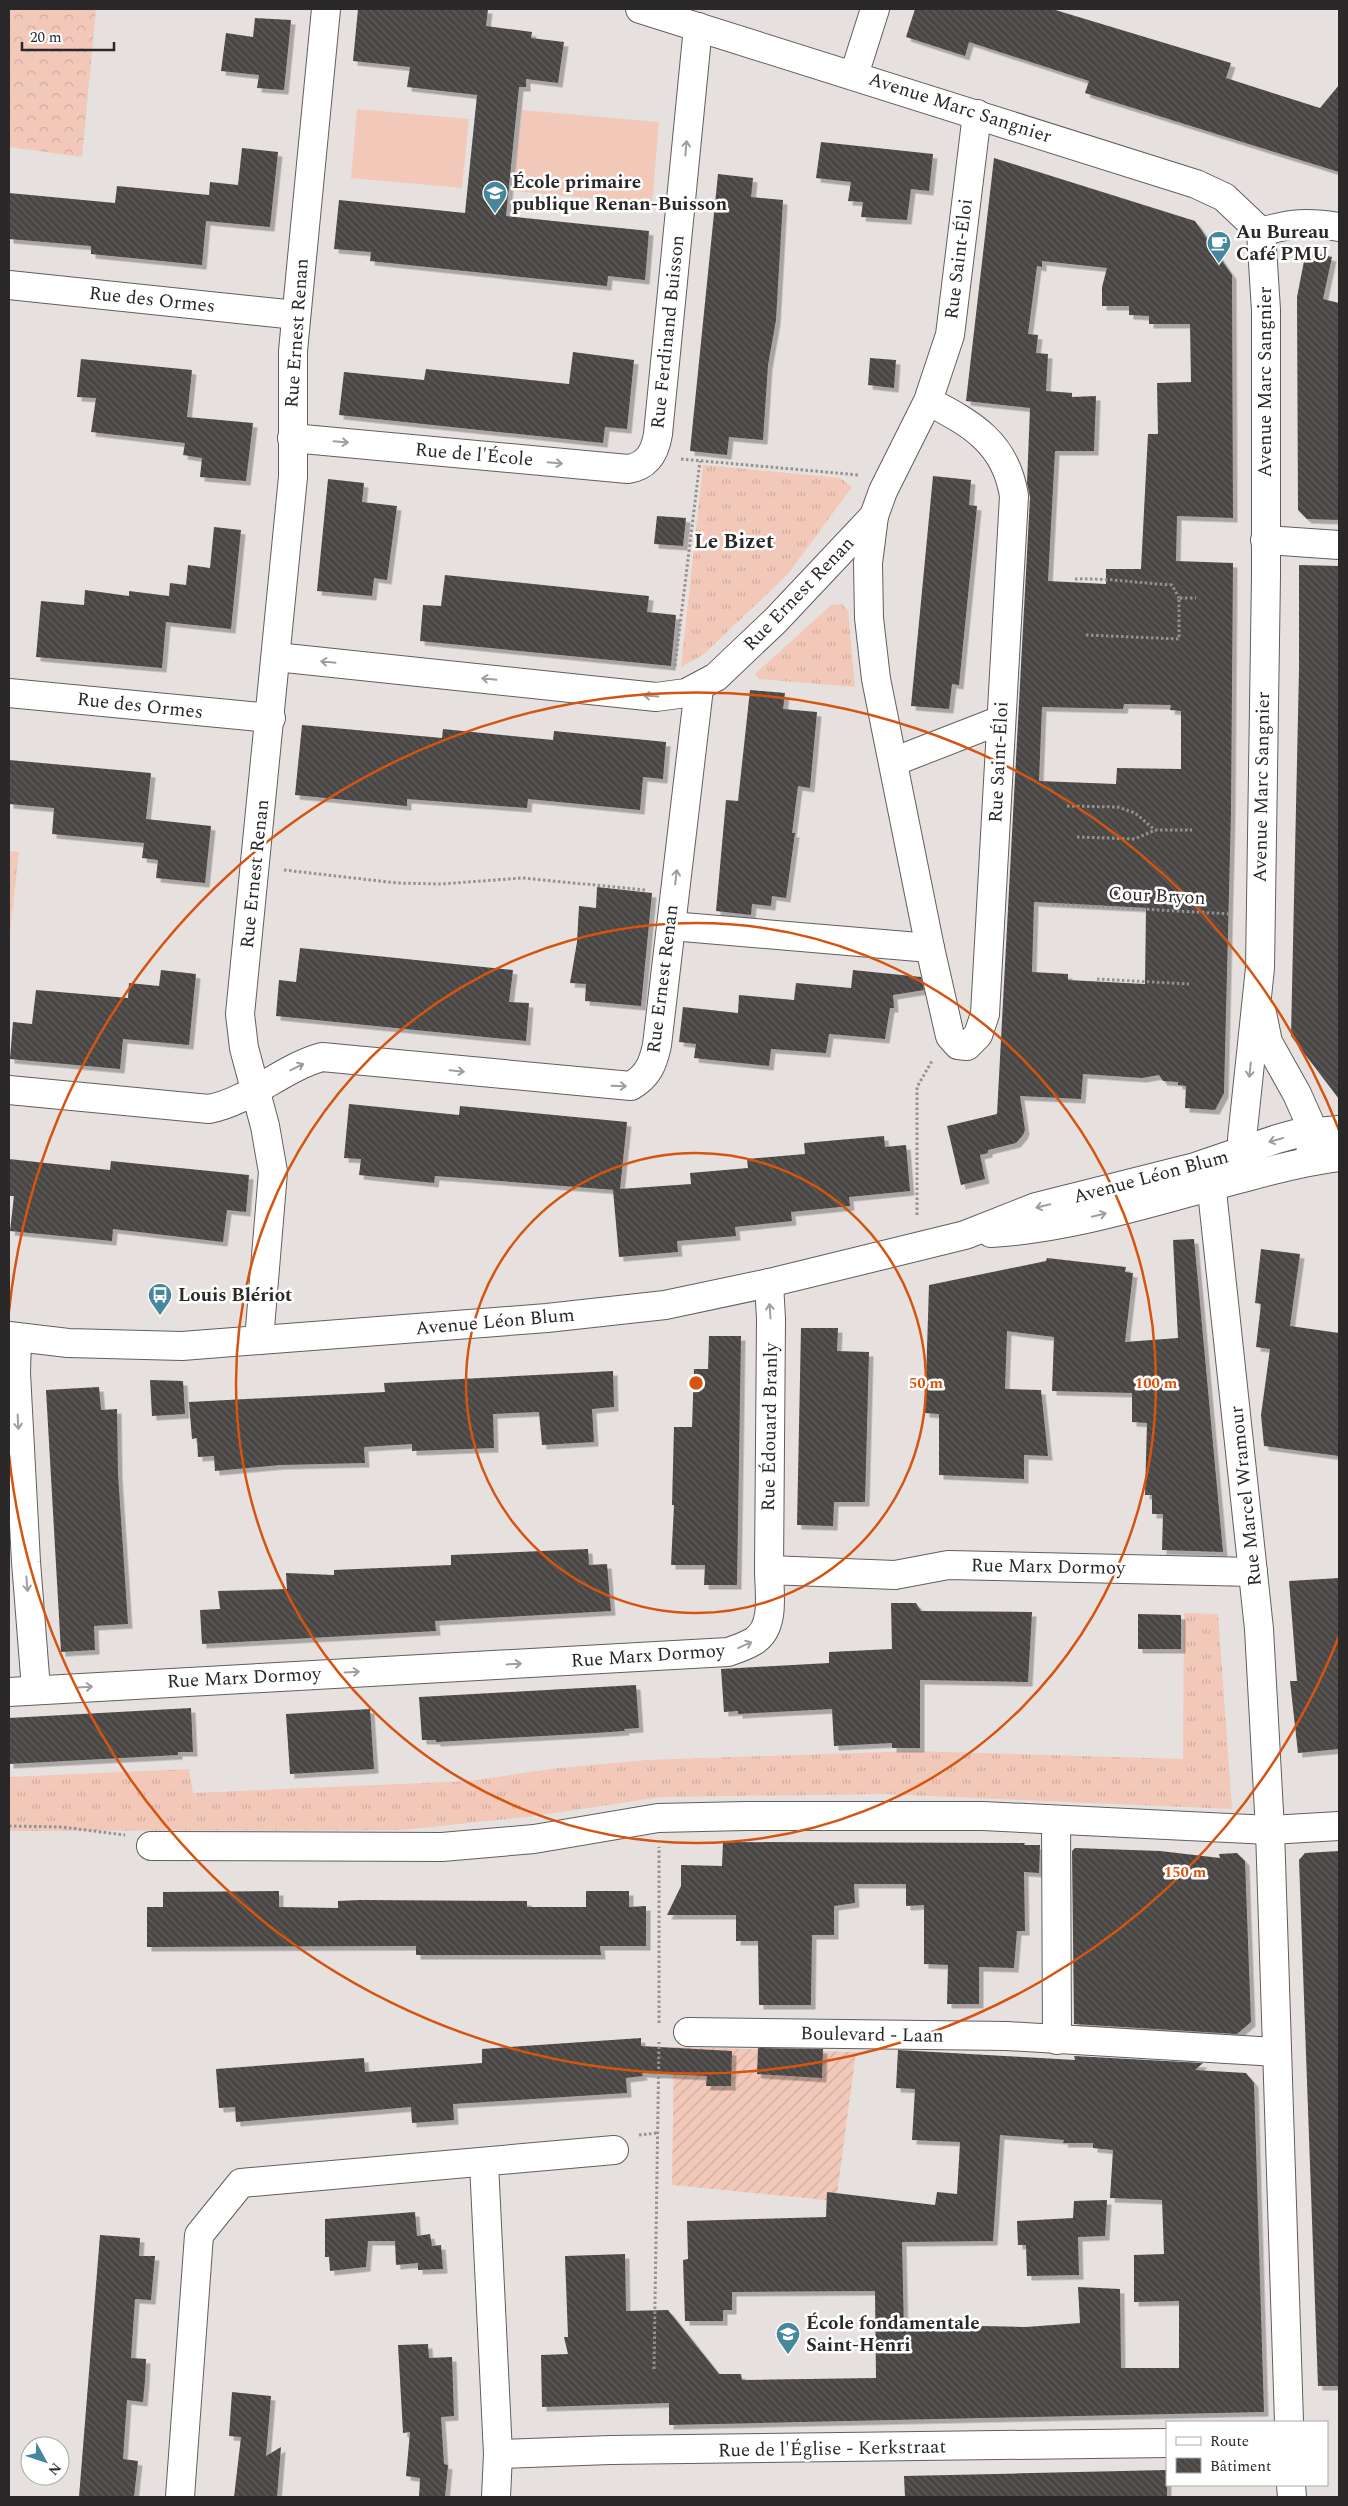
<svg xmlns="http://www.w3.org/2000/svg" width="1348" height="2506" font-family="Spectral,serif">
<defs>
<pattern id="grass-tufts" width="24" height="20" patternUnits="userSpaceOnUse" patternTransform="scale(1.25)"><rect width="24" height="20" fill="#f2c8b9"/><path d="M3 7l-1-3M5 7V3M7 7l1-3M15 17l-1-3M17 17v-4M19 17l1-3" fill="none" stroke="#d0ac9f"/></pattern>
<pattern id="forest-crowns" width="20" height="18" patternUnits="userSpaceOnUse" patternTransform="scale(1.25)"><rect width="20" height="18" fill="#f2c8b9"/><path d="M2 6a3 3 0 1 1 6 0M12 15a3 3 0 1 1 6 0" fill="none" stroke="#d0ac9f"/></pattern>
<pattern id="garden-furrows" width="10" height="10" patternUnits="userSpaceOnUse" patternTransform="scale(1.25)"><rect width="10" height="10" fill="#f2c8b9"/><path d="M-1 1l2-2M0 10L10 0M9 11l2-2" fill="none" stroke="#d0ac9f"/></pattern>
<pattern id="building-back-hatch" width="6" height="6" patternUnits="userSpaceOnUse" patternTransform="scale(1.25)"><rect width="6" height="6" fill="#4a4644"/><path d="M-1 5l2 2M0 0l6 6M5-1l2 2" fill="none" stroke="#615e5c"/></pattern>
<filter id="shadow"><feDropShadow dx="4.5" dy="4.5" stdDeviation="0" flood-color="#0004"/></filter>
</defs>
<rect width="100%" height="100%" fill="#e6e1df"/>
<g fill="url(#grass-tufts)">
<path d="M703,465L840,478L852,487L788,574L704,654L681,667Z"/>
<path d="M842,604L848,611L855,687L759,679L755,674L831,605Z"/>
<path d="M1184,1613L1218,1614L1232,1809L885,1794L661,1797L528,1817L401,1830L9,1831V1777L189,1769L193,1793L469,1781L550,1769L645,1760L829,1754L914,1751L1183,1759Z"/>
</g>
<g fill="url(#forest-crowns)">
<path d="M9,9H96L82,157L9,147Z"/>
<path d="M9,851L19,852L9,942Z"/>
</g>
<path fill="url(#garden-furrows)" d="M674,2047L856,2052L836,2201L672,2185Z"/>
<g fill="#f2c8b9">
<path d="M357,109L469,119L462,188L351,178Z"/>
<path d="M522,110L659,122L652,204L513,191Z"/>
</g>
<g fill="url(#building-back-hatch)" fill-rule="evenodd" filter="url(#shadow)">
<path d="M358,9H488L486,26L532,32L531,38L564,42L558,83L526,79V87H519L506,216L649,231L645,280L608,276L607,286L370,261L371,252L334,249L339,200L465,213L477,95L407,87L410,67L353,61Z"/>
<path d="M915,9H1052L1231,63L1226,78L1320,108L1339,85V172L1085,93L1089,81L969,42L965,56L906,37Z"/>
<path d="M255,18L291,20L284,90L257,88L259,75L221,71L226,33L253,37Z"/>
<path d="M821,142L933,154L929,191L911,189L907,220L861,217L863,202L848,201L851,182L816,178Z"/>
<path d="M242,148L278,152L270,227L206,221L202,265L91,254V246L9,239V193L115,203L117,186L209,195L210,182L238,185Z"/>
<path d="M994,158L1195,221L1232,275L1233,518L1177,516L1176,561L1233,563L1231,812L1224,1093L1215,1110L1185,1108L1186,1086L1178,1085V1082L1163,1081L1159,1075L1142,1078L1083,1074L1081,1099L1020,1096L1025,1130L1023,1135L1016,1143L988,1150V1153L980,1155L985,1179L961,1185L947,1126L997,1114L1030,497L1027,483L1030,408L966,401ZM1042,261L1107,268L1102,287V306H1129V315L1149,316V324H1190L1191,382L1157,383L1158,434H1148L1141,569H1106V584L1048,581L1055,451H1094L1096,396L1072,397V393L1046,391L1048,354L1036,353L1038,335L1028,334L1037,266L1042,267ZM1124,704L1171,705L1170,710L1181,711V769L1117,768L1116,784L1039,781L1042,707L1123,709ZM1034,902L1146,908L1145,984L1068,980V974L1032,972Z"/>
<path d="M718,174L753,178L751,197L783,200L776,320L768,365L763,440L729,437L727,455L690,451Z"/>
<path d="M1306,251L1332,257L1323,299L1339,303V520L1307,519L1298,510L1297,297Z"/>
<path d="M573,352L634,360L627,429L605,427L603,443L339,415L344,372L424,380L426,369L569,384Z"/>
<path d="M870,358L896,360L894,388L868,385Z"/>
<path d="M81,359L192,370L187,417L253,423L246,481L200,477L202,458L183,455L185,443L91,432L96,398L77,397Z"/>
<path d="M933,476L971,480L969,505L977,506L959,685L952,684L949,709L911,706Z"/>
<path d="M328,479L364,483L362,502L397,506L387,580L374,578L372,596L317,591Z"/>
<path d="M657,516L686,518L683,546L654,544Z"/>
<path d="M214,527L241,530L231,629L166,622L162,668L36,657L41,601L84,605L85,590L129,596V591L169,596L170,583L186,585L188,565L210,568Z"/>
<path d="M1299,565L1339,566V1099L1291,1036L1299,670Z"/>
<path d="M445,575L649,596L647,612L676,615L671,666L420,641L423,605L441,606Z"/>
<path d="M750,690L785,693L783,709L817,712L810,788L798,786L792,833H795L786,898L772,896L771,906L752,904L751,915L716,911L726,800L738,801Z"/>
<path d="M302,725L442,738L443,729L553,740L554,731L666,742L663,779L643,777L640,810L528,799L527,808L407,799V806L295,795Z"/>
<path d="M9,760L151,773L146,819L211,826L205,883L156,878L158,860L142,858L144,843L52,834L54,808L9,804Z"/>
<path d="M597,887L652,893L641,1006L585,1001L586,984L570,983L577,942L579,906L596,908Z"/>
<path d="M300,948L513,970L509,1002L529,1003L526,1041L276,1016L279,980L296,982Z"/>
<path d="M161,970L196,974L189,1045L123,1039L120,1069L10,1059L13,1022L32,1024L36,990L128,998L129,983L159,986Z"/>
<path d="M853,970L921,977L924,990L893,995L894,1008H890L885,1039L829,1034L826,1053L771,1049L769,1066L694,1058L696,1044L679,1042L683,1007L738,1013L739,995L794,1000L796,983L851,988Z"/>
<path d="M349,1104L459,1115L460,1106L627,1122L620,1189L691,1184L690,1173L748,1168L747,1159L805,1154L804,1143L884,1136L885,1147L906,1145L910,1191L849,1197L850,1206L791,1212L792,1221L735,1227L736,1236L677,1241L678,1252L619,1257L613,1190H615L435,1176L434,1183L359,1175L361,1159L344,1158Z"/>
<path d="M9,1159L110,1170L111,1161L249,1175L246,1212L227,1210L223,1242L113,1229L112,1241L10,1231L14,1196H9Z"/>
<path d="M1194,1239L1223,1552L1162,1550L1163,1514H1152V1495H1145L1147,1423L1132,1422V1393L1052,1391L1054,1337L1007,1331L1005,1389L1041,1390L1048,1456L1024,1455V1479L939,1475V1414L925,1413L929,1285L1046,1261L1047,1258L1126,1267L1125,1272L1133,1273L1125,1342L1178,1338L1173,1240Z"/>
<path d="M1261,1249L1300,1254L1290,1326L1339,1333V1456L1264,1446L1261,1415L1270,1349L1256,1347L1261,1304L1255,1303Z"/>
<path d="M801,1328H838L837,1351L869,1352L865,1502H834L833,1526L797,1525Z"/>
<path d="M709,1336H741L737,1585H704L705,1565H671L674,1505H672L674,1427H692L694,1369H708Z"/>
<path d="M613,1371L614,1407L592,1409L594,1442L542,1445L539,1412L493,1414L494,1448L412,1451V1444L364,1447L365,1463L280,1465L215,1471L214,1456L198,1457L197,1438L192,1439L189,1402L385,1392L384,1383Z"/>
<path d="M150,1380L183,1381L185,1414L152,1416Z"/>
<path d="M99,1387L101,1410L117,1409L118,1474L128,1624L94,1626L95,1650L61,1652L46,1390Z"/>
<path d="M588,1549L589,1565L607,1564L611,1611L435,1621L436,1631L202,1644L200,1610L220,1609L218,1591L287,1589L286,1573L334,1575V1570L451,1565V1555Z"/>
<path d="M1339,1578V1749L1298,1753L1290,1681H1297L1289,1581Z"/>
<path d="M891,1603H916L921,1611L1032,1612L1028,1682L920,1680V1748H892V1743L834,1746L832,1709L738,1714V1711L724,1712L721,1669L829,1663V1652L892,1649Z"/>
<path d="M1138,1614L1181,1615V1649H1138Z"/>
<path d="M636,1685L639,1728L624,1729L625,1731L579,1734L436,1742V1740H422L419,1697Z"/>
<path d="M191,1708L193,1752H178V1755L9,1764V1718Z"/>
<path d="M370,1709L374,1769L290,1774L286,1714Z"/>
<path d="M723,1842L1025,1843L1024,1845H1040L1039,1873L1024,1872L1025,1931H1017L1014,1968L979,1967V2004H947L948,1965L924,1964V1905L906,1906V1884H854L855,1903L834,1906V1935H812L811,2005H759L758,1941H736V1915H667L681,1886V1865L722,1866Z"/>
<path d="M1075,1848L1160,1851L1220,1858L1219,1854L1237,1853L1245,1861L1251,2022L1237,2034L1074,2024L1072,1851Z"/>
<path d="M1339,1851V2386H1318L1299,1860L1305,1853Z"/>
<path d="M279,1891V1907L338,1908V1901L360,1900L527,1901V1907H586V1891H629V1907L646,1906V1946H600L601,1955H416V1946L147,1947V1907H163V1892Z"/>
<path d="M641,2038V2046L732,2051L731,2086H706L707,2076L642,2073L643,2076L626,2078L627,2093L453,2104L454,2120L412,2123L411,2107L236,2122L235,2107L219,2108L216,2069L364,2058L365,2072L429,2067L482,2063V2049Z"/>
<path d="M758,2048L823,2049L822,2078L757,2074Z"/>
<path d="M898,2050L1075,2060L1074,2056L1203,2063L1195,2070L1246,2073L1254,2083L1264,2412L669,2425V2403L542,2407L541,2355L568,2354L564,2337H568L565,2256L625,2254L626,2311L668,2310L719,2374H741L742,2380L876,2378L875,2291L732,2292V2310H723V2321H685L683,2260L688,2259L687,2221L826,2217L827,2192L935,2205L937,2192L957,2194L960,2142L912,2140L915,2089L896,2088ZM1000,2135L1064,2140L1063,2143H1093V2148L1113,2150L1110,2198L1162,2200L1164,2254L1134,2255V2302L1179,2301V2368H1121L1120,2289L1078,2287L1080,2323L1026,2327L982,2326L964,2328V2331H904L902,2242L993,2241Z"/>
<path d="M1107,2200L1105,2236L1078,2237L1079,2275L1027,2276L1026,2245H1018L1017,2221L1073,2218L1074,2201Z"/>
<path d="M415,2212L417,2236L430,2234L432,2246L441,2245L443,2269L418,2270V2263L396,2265L395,2241H368L366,2267L330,2271L329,2257H325V2219Z"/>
<path d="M100,2235L140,2238L139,2256H155L151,2300L135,2299L131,2358L146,2359L145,2381L143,2402L127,2400L123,2459L138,2461L134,2497H79Z"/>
<path d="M428,2344L429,2358L452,2357L454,2416L441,2417L444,2464L448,2465L445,2497H419L420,2478L406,2476L410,2432L403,2433L398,2345Z"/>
<path d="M232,2392L271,2396L266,2456L281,2447L277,2497H234L241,2437L229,2436Z"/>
<path d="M1167,2470V2497H905L904,2476Z"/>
</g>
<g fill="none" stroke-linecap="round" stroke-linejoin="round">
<defs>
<g id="minor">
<path d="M640,9L1196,184L1224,197L1261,232L1266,310V575L1260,968L1242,1139L1244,1173"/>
<path d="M854,75L875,9"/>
<path d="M1261,232C1291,223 1308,222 1339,227"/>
<path d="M9,285L296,315"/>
<path d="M928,401C972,424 1006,443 1014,496L985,1014L978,1035L967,1046L958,1045L950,1036L930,948L876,679L869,618L868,563L874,516L883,491L928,401L950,335L977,114"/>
<path d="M292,438L628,469C647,466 655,453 658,434L698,27"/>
<path d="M1265,540L1339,545"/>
<path d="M276,657L656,697L686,693L716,677L776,620L874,516"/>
<path d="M9,693L271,718"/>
<path d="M893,762L1001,720"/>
<path d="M671,926L930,948"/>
<path d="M1262,1013L1268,1042L1297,1094L1309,1121L1311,1157"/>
<path d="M9,1090L209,1109C250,1101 282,1068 322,1057L631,1086C648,1076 653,1064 657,1045L699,688"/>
<path d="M1209,1163L1259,1629L1270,1830L1289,2422"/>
<path d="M769,1283L771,1319L769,1570"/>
<path d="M17,1338L16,1373L26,1562L36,1689"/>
<path d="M259,1340L273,1172L265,1126L244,1048L240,1014L293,477V351L326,9"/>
<path d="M9,1692L728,1652C737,1649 746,1646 754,1641C776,1627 769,1592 769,1570L895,1575L948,1565L1253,1572"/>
<path d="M1056,1820L1057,2040"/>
<path d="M151,1846L442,1847L534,1839L658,1818L746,1816H983L1270,1830L1339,1826"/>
<path d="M688,2032L1007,2036L1277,2052"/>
<path d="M484,2163L498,2454L496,2497"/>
<path d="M498,2454L610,2450L1167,2443"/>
<path d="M1291,2485L1292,2497"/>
<path d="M180,2497L199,2235L241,2183L614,2150"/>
</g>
<g id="primary">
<path d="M991,1233C1076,1228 1161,1199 1243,1178C1275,1169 1306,1161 1339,1157"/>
<path d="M9,1336L68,1343L182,1346L547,1318L665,1305L769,1283L965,1235L1036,1207L1195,1167L1277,1139L1295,1134L1339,1130"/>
</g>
</defs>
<use href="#minor" stroke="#635e5d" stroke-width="30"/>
<use href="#primary" stroke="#635e5d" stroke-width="30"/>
<g stroke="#959190" stroke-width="3" stroke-dasharray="2.5 2.5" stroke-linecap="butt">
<path d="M681,459L859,475"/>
<path d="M1075,579C1107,578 1139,583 1172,585L1179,598"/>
<path d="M1086,635L1179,639V598H1196"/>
<path d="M675,666L700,461"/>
<path d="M1067,806L1118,807L1135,813L1155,830"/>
<path d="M1077,837L1135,839L1155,830H1192"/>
<path d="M284,870L397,883L441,884L522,878L646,890"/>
<path d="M1052,904L1231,914"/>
<path d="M1097,979L1189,984"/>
<path d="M917,1215V1087L932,1061"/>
<path d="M9,1826L62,1827L125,1835"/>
<path d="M659,2023V1847"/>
<path d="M639,2135L657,2133"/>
<path d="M654,2369L659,2042"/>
</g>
<use href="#minor" stroke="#fff" stroke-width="28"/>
<use href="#primary" stroke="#fff" stroke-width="28"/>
</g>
<defs><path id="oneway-shaft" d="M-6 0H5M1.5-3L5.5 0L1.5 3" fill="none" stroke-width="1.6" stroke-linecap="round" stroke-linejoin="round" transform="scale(1.25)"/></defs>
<g stroke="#9f9e9e">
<use href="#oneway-shaft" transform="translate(686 148) rotate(-85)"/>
<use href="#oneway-shaft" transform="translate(341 442) rotate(5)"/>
<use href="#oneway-shaft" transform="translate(555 463) rotate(5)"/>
<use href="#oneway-shaft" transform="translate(328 662) rotate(-174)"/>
<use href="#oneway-shaft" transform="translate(489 679) rotate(-174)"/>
<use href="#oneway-shaft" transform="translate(651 696) rotate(-176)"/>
<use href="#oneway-shaft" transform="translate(676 877) rotate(-83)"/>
<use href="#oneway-shaft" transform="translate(297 1067) rotate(-26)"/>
<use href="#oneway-shaft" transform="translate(1250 1070) rotate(96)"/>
<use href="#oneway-shaft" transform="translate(457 1071) rotate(6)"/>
<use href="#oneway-shaft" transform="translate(619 1086) rotate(2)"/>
<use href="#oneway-shaft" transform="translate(1276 1140) rotate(164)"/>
<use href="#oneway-shaft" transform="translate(1043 1206) rotate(166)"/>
<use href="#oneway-shaft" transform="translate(1099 1215) rotate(-13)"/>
<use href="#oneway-shaft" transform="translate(770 1311) rotate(-94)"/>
<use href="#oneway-shaft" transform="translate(18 1422) rotate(87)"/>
<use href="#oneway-shaft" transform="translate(27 1584) rotate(85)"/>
<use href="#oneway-shaft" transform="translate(745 1645) rotate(-24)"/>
<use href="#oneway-shaft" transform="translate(514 1664) rotate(-3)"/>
<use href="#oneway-shaft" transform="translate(352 1672) rotate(-3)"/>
<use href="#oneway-shaft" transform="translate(85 1687) rotate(-3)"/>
</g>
<g fill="none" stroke="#d5540f" stroke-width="2.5">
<circle cx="696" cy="1383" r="230"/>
<circle cx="696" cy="1383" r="460"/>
<path d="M1339 1636A691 691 0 0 1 9 1455M9 1311A691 691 0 0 1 1339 1130"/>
</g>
<defs>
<symbol id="school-pin" viewBox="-11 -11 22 30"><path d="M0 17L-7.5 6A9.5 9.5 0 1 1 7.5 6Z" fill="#47879b" stroke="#fff"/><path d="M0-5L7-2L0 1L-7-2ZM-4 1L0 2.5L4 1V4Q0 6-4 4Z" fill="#fff"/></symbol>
<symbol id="cafe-pin" viewBox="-11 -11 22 30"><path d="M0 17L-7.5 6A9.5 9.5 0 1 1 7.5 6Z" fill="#47879b" stroke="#fff"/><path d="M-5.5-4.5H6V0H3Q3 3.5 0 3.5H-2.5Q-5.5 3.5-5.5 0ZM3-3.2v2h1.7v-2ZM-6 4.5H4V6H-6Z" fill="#fff"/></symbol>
<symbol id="bus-pin" viewBox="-11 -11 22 30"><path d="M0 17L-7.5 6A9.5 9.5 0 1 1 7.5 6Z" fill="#47879b" stroke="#fff"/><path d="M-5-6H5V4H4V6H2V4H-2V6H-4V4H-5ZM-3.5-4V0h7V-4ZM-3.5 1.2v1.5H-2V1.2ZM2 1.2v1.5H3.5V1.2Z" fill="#fff"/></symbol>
</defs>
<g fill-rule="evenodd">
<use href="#school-pin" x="481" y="179" width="28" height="38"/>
<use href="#cafe-pin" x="1205" y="229" width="28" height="38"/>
<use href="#bus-pin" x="146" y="1281" width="28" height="38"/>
<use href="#school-pin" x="774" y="2320" width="28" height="38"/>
</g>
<g text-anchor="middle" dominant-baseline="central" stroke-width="5" stroke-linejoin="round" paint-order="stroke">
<g font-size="19" fill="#2a2828" stroke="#fff">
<text transform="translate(960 108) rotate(18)">Avenue Marc Sangnier</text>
<text transform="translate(959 259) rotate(-83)">Rue Saint-Éloi</text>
<text transform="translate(152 300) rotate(6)">Rue des Ormes</text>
<text transform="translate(668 332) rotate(-84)">Rue Ferdinand Buisson</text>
<text transform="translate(297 333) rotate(-86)">Rue Ernest Renan</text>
<text transform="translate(1265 382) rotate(-90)">Avenue Marc Sangnier</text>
<text transform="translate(474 455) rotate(5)">Rue de l'École</text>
<text transform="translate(799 594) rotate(-46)">Rue Ernest Renan</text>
<text transform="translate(140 706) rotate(6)">Rue des Ormes</text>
<text transform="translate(999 762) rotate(-87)">Rue Saint-Éloi</text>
<text transform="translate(1262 787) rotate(-89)">Avenue Marc Sangnier</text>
<text transform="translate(255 874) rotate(-84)">Rue Ernest Renan</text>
<text transform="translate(1157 896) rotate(3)">Cour Bryon</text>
<text transform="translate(663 979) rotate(-83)">Rue Ernest Renan</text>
<text transform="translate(1151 1177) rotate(-15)">Avenue Léon Blum</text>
<text transform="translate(495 1322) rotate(-5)">Avenue Léon Blum</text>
<text transform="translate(770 1427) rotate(-89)">Rue Édouard Branly</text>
<text transform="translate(1246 1496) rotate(-96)">Rue Marcel Wramour</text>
<text transform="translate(1048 1567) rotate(1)">Rue Marx Dormoy</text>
<text transform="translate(648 1656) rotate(-4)">Rue Marx Dormoy</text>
<text transform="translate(244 1678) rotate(-3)">Rue Marx Dormoy</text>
<text transform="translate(872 2035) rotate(1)">Boulevard - Laan</text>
<text transform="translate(832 2449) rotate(-1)">Rue de l'Église - Kerkstraat</text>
</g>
<g font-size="19" font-weight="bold" fill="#2a2828" stroke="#fff" text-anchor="start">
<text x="512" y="182">École primaire<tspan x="512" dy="22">publique Renan-Buisson</tspan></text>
<text x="1236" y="232">Au Bureau<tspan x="1236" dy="22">Café PMU</tspan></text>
<text x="178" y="1295">Louis Blériot</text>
<text x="806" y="2323">École fondamentale<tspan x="806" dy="22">Saint-Henri</tspan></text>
</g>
<g font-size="21" font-weight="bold" fill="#2a2828" stroke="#fff">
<text x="734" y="542">Le Bizet</text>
</g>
</g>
<circle cx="696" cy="1383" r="8" fill="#d5540f" stroke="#fff" stroke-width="2.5"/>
<g font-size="15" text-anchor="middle" font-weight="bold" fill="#d5540f" stroke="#fff" stroke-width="5" stroke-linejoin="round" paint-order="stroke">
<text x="926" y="1388">50 m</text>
<text x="1156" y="1388">100 m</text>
<text x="1185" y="1877">150 m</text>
</g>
<rect width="1348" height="2506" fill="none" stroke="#2a2828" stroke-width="20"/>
<rect x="1166" y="2421" width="162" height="65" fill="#ffffff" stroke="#aaa9a9"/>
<rect x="1176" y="2437" width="25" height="8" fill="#ffffff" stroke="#aaa9a9"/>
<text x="1210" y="2446" font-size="15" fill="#2a2828">Route</text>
<rect x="1176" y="2458" width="25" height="15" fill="url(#building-back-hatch)" stroke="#aaa9a9"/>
<text x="1210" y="2471" font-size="15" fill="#2a2828">Bâtiment</text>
<g transform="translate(45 2461) rotate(130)"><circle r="24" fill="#ffffff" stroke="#aaa9a9"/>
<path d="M0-4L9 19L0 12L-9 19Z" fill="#47879b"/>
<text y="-8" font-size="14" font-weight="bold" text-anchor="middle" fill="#2a2828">N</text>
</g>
<path d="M22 42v8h92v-8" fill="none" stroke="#2a2828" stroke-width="2.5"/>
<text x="30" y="42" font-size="15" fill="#2a2828" stroke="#ffffff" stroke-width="4" paint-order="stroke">20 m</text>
</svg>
